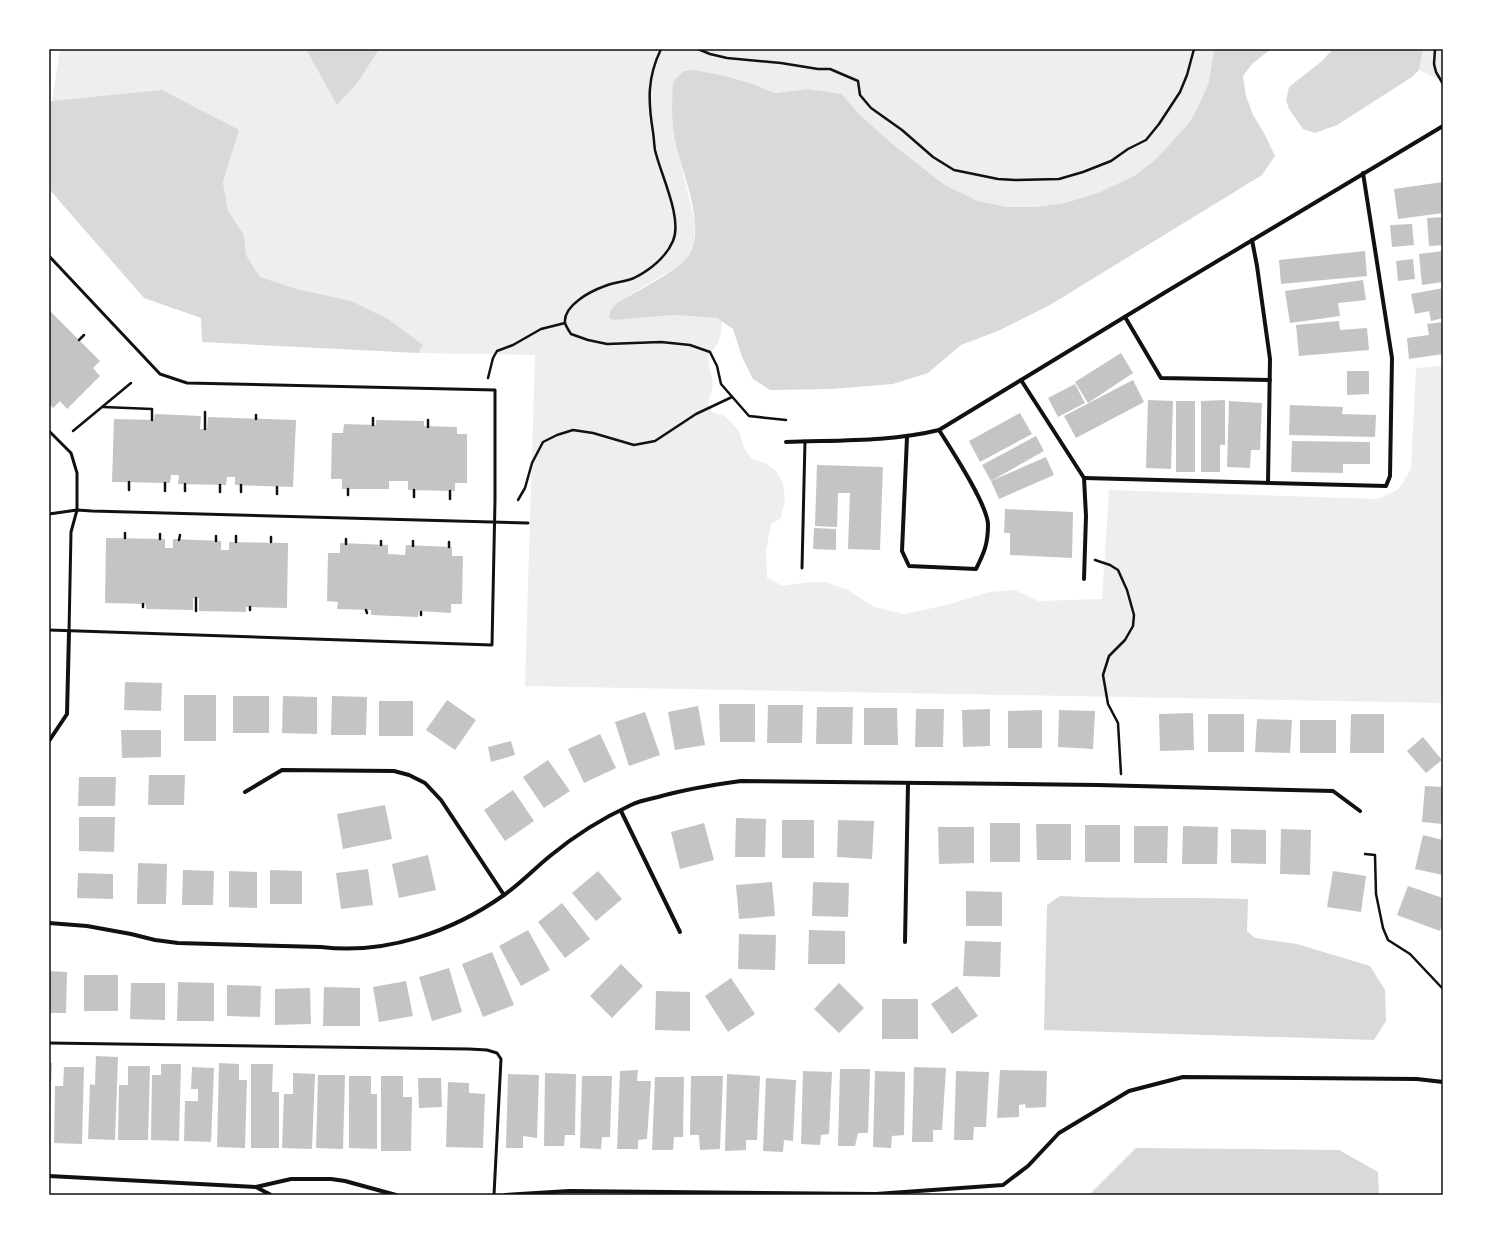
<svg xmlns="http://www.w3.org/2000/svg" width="1492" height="1244" font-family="Helvetica,sans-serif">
<rect width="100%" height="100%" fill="#fff"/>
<g fill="#eee">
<path d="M60,49H1214L1209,82L1197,109L1189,123L1156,159L1134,176L1100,192L1065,203L1035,207H1007L978,201L943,184L890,142L858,113L842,94L808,89L775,93L750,83L725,76L695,70L675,140L695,222L694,244L689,257L678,266L618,302L647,317L673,315L717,318L722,321C721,338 719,344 708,356C709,376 718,381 708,401L713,413L725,416L739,431L744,448L752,459L765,463L776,471L783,483L785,500L781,518L771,524L766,551L767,578L783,586L810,582H826L848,590L874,607L904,614L947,605L989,592L1015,590L1038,601L1102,599L1109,490L1377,499L1398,490L1411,469L1416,368L1443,366V703L525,686L535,355L418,353L423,345L404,331L297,289L260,277L246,255L244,235L228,211L223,182L239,130L52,101Z"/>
<path d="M1423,49H1443V78H1436L1419,70Z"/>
</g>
<g fill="#d9d9d9">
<path d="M306,49H379L358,82L337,105Z"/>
<path d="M1214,49H1271L1252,64L1243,76L1246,96L1253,115L1264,133L1275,156L1262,175L1050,305L998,331L961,345L928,373L893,384L832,389L770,390L753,379L742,357L733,329L717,318L673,315L614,320L609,318L611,310L618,302C633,294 682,268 689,255C707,225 681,172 675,140C671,121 672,102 673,82L684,71L695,70L725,76L750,83L775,93L808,89L842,94L858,113L890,142L943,184L978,201L1007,207H1035L1065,203L1100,192L1134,176L1156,159L1189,123L1197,109L1209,82Z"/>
<path d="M1333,49H1423L1419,70L1412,77L1337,125L1315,133L1303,129L1289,109L1286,100L1289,87L1322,61Z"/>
<path d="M162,90L239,130L223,182L228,211L244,235L246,255L260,277L297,289L351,301L388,319L423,345L418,353L202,342L201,318L144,298L49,189V103L52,101Z"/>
<path d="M1060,896C1123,899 1185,897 1248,899L1247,931L1255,938L1297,944L1370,966L1385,990L1386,1021L1374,1040L1044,1030L1047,905Z"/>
<path d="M1136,1148L1339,1150L1378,1172L1379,1195H1089Z"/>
</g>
<g fill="#c4c4c4">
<path d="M1443,182V213L1398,219L1394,189Z"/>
<path d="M1443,217V245L1429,246L1427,218Z"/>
<path d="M1412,224L1414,245L1392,247L1390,225Z"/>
<path d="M1365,251L1367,276L1281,284L1279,260Z"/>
<path d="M1443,251V282L1422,285L1419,254Z"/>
<path d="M1413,259L1415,279L1398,281L1396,261Z"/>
<path d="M1363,280L1366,300L1338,303L1340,316L1290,323L1285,291Z"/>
<path d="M1443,288V318L1431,321L1429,311L1415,314L1411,294Z"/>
<path d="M49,310L100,361L93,368L100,376L67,409L60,401L53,408L49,403Z"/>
<path d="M1339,321L1340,330L1367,328L1369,350L1299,356L1296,325Z"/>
<path d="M1443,322V354L1409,359L1407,338L1429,335L1427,324Z"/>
<path d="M1121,353L1133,373L1088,403L1075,382Z"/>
<path d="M1347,371H1369V394L1347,395Z"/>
<path d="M1133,380L1144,402L1076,438L1064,416Z"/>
<path d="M1075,384L1085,403L1058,417L1048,398Z"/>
<path d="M1148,400L1173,401L1171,469L1146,468Z"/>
<path d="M1225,400V445H1220V472H1201V401Z"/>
<rect x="1176" y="401" width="19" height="71"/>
<path d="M1229,401L1262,403L1260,450H1251L1250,468L1227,467Z"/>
<path d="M1290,405L1343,407L1342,414L1376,415L1375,437L1289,435Z"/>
<path d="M1020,413L1032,434L980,462L969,441Z"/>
<path d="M155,414L201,416L200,429H207L208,417L296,420L293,487L235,485V477H227L226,485L178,484L179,475H171L170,483L112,482L114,419L154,420Z"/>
<path d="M376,420L424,421V426L457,427V434H467V483H455V491L408,490V481H389V489H342V479H331L332,433H343L344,424L376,425Z"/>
<path d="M1036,436L1044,451L991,481L982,465Z"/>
<path d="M1292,441L1370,442V464H1343V473L1291,472Z"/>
<path d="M1046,457L1054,475L999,499L991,481Z"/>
<path d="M817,465L883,467L880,550L848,549L850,493H838L837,527L815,526Z"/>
<path d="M1005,509L1073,512L1072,558L1010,555V533H1004Z"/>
<path d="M814,528L836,529V550L813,549Z"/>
<path d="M106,538L165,539V548H173V539L221,541V550H229V542L288,543L287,608L246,607V612L199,611V598H193V610L146,609V604L105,603Z"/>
<path d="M340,543L388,545V554L405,555L406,545L452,547V556H463L462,604H451V613L419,611L418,617L371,615V610L337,609L338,602L327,601L328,553H340Z"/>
<path d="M125,682L162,683L161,711L124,710Z"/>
<rect x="184" y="695" width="32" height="46"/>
<rect x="233" y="696" width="36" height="37"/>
<path d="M283,696L317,697V734L282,733Z"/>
<path d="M332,696L367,697L366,735H331Z"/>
<path d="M447,700L476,720L455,750L426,730Z"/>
<rect x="379" y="701" width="34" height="35"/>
<path d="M719,704H755V742H720Z"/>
<path d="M768,705H803L802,743H767Z"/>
<path d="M698,706L705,745L675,750L668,712Z"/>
<path d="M817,707H853L852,744H816Z"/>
<path d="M864,708H897L898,745H864Z"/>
<path d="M916,709H944L943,747H915Z"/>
<path d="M990,709V746L963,747L962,710Z"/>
<path d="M1042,710V748H1008V711Z"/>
<path d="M1059,710L1095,711L1093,749L1058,747Z"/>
<path d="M645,712L660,755L629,766L615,722Z"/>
<path d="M1193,713L1194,750L1160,751L1159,714Z"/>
<rect x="1208" y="714" width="36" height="38"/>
<path d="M1351,714H1384V753H1350Z"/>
<path d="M1257,719L1292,720L1290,753L1255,752Z"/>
<rect x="1300" y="720" width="36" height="33"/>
<path d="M121,730H161V757L122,758Z"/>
<path d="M600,734L616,768L584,783L568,749Z"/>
<path d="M1423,737L1442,760L1426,773L1407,751Z"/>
<path d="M511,741L515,755L491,762L488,747Z"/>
<path d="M548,760L570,791L544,808L523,777Z"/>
<path d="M149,775H185L184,805H148Z"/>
<path d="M79,777H116L115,806H78Z"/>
<path d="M1425,786L1443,787V824L1422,822Z"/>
<path d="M513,790L534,821L505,841L484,810Z"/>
<path d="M385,805L392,839L343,849L337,814Z"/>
<path d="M79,817H115L114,852L79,851Z"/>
<path d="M736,818L766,819L765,857H735Z"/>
<rect x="782" y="820" width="32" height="38"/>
<path d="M838,820L874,821L872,859L837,857Z"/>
<path d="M704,823L714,860L680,869L671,832Z"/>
<rect x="990" y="823" width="30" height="39"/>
<path d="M1036,824H1071V860H1037Z"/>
<rect x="1085" y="825" width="35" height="37"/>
<path d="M1134,826H1168L1167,863H1134Z"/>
<path d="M1183,826L1218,827L1217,864H1182Z"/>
<path d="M938,827H974V863L939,864Z"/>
<path d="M1231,829L1266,830V864L1231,863Z"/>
<path d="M1281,829L1311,830L1310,875L1280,874Z"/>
<path d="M1423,835L1443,840V875L1415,869Z"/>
<path d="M428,855L436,890L399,898L392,864Z"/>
<path d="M138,863L167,864L166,904H137Z"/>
<path d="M368,869L373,905L341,909L336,873Z"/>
<path d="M183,870L214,871L213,905H182Z"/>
<path d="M270,870L302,871V904H270Z"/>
<path d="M229,871L257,872V908L229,907Z"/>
<path d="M598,871L622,899L596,921L572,893Z"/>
<path d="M1333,871L1366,876L1361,912L1327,907Z"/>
<path d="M78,873L113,874V899L77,898Z"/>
<path d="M772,882L775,916L739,919L736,885Z"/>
<path d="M813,882L849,883L848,917L812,916Z"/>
<path d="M1408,886L1443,898V922L1440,931L1397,915Z"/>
<path d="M966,891L1002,892V926H966Z"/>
<path d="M562,903L590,939L565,958L538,922Z"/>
<path d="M528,930L550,970L521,986L499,946Z"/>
<path d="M809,930L845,931V964H808Z"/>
<path d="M739,934L776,935L775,970L738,969Z"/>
<path d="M965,941L1001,942L1000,977L963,976Z"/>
<path d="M492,952L514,1005L483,1017L462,964Z"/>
<path d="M621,964L643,986L612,1018L590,996Z"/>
<path d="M449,968L462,1012L432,1021L419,977Z"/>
<path d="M49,971L67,972L66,1013H49Z"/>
<rect x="84" y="975" width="34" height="36"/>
<path d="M731,978L755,1014L728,1032L705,996Z"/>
<path d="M406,981L413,1016L379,1022L373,987Z"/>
<path d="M178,982L214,983V1021H177Z"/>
<path d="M131,983H165V1020L130,1019Z"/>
<path d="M839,983L864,1008L839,1033L814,1009Z"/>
<path d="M227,985L261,986L260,1017L227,1016Z"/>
<path d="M957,986L978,1016L952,1034L931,1004Z"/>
<path d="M324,987L360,988V1026H323Z"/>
<path d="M310,988L311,1024L275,1025V989Z"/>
<path d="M656,991L690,992V1031L655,1030Z"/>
<rect x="882" y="999" width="36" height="40"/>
<path d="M96,1056L118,1057L115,1140L88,1139L90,1084L95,1085Z"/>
<path d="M49,1063H52L50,1108H49Z"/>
<path d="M219,1063L239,1064V1080H247L245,1148L217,1147Z"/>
<path d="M161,1064H181L179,1141L151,1140L152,1075H161Z"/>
<path d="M251,1064H273L272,1092H279V1148H251Z"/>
<path d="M128,1066H150L148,1140H118L119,1085H128Z"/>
<path d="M64,1067H84L82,1144L54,1143L55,1086H63Z"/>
<path d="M192,1067L214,1068L211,1142L184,1141L185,1101H198V1089H191Z"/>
<path d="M914,1067L946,1068L942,1130H933V1142H912Z"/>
<path d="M840,1069H870L868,1133H858L855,1146H838Z"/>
<path d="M638,1070L637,1081H651L647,1139L638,1140V1149H617L620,1071Z"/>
<path d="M1000,1070L1047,1071L1046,1107L1026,1108L1025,1104L1019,1105V1117L997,1118Z"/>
<path d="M803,1071L832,1072L829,1134L821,1135L820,1145L801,1144Z"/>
<path d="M875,1071L905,1072L904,1135L892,1136L891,1148L873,1147Z"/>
<path d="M956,1071L989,1072L986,1127H974L973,1140H954Z"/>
<path d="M293,1073L315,1074L312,1149L282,1148L284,1094H293Z"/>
<path d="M545,1073L576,1074L575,1135H565L564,1146H544Z"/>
<path d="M508,1074L539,1075L537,1138L523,1136V1148H506Z"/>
<path d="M727,1074L760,1076L757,1140H746V1150L725,1151Z"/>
<path d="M318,1075H345L343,1149L316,1148Z"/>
<path d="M349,1076H371V1094H377V1149L349,1148Z"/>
<path d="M381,1076H403V1097H412L411,1151H381Z"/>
<path d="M582,1076H612L610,1137H602L601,1149L580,1148Z"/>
<path d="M691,1076H723L720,1149L700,1150L699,1135H690Z"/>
<path d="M655,1077H684L683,1137H674L673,1150H652Z"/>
<path d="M418,1078H441L442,1107L419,1108Z"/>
<path d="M766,1078L796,1080L793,1141L784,1140L783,1152L763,1151Z"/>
<path d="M448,1082L469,1083V1093L485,1094L483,1148L446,1147Z"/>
</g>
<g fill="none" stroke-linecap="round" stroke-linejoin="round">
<g stroke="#111" stroke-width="2.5">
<path d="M661,49C647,78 648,101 653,132C654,138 654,144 655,150C660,173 683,218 673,241C666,257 650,270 634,278C625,282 614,282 605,286C591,291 563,305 565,323C566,326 569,331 571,334L588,340L607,344L661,342L690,345L710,352L717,366L721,384L749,416L786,420"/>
<path d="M698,49L710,54L727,58L781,63L818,69H830L858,81L860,95L871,108L902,130L933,157L954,170L998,179L1015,180L1059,179L1083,172L1111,161L1128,149L1146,140L1159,124L1180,92L1187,75L1194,49"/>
<path d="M1435,49L1434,64L1436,72L1443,84"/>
<path d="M79,340L84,335"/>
<path d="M488,378L493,358L497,351L513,345L541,329L565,323"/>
<path d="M103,407L152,409V420"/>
<path d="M256,419V415"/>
<path d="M373,425V418"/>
<path d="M428,427V420"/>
<path d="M205,429V412"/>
<path d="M73,431L131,383"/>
<path d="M129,490V482"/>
<path d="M165,491V483"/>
<path d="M185,491V484"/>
<path d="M450,491V499"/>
<path d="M220,492V485"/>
<path d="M241,492V485"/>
<path d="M277,494V487"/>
<path d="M348,495V489"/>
<path d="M414,497V490"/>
<path d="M518,500L525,488L532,463L543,442L557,435L573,430L593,433L634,445L655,441L696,414L732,397"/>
<path d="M125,538V533"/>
<path d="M160,539V534"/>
<path d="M179,540L180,535"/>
<path d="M216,541V536"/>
<path d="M236,542V536"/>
<path d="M271,542V537"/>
<path d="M346,544V539"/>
<path d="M381,545V541"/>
<path d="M413,546V541"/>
<path d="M449,547V542"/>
<path d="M1095,560L1110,565L1118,570L1127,590L1134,615L1133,626L1125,640L1109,656L1103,675L1108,704L1118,723L1121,774"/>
<path d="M143,607V604"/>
<path d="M250,610V607"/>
<path d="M366,610L367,613"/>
<path d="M196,611V598"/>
<path d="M421,615V612"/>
<path d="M1365,854L1375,855L1376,894L1383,928L1388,940L1410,954L1443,989"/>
</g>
<g stroke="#111" stroke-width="3">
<path d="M49,256L160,374L187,383L495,390V500L492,645L49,630"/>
<path d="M49,431L71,453L77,473V510L71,532L69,632"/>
<path d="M49,514L77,510L92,511L528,523"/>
<path d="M802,568L805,441"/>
<path d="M49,1043L469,1049L487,1050L497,1053L501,1059L494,1195"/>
</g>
<g stroke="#111" stroke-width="4">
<path d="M1252,240L1257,266L1270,359L1268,483"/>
<path d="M1125,317L1161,378L1270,380"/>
<path d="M1021,380L1084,478L1086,516L1084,579"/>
<path d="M907,437L902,551L909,566L976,569C984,553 988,544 988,525C988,505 951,449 939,430"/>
<path d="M786,442C838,440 890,442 939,430L1164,293L1443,126"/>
<path d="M1084,478L1386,486L1390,476L1392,358L1363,173"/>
<path d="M49,741L67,714L69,632"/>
<path d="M245,792L282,770L394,771L409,775L425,783L441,800L504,895"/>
<path d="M621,811L680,932"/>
<path d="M49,923L87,926L131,934L155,940L178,943L321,947C385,955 452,932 504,895C520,884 534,869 550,856C574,836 603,818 631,805C639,801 649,799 658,797C686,789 711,785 741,781L1098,785L1333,791L1360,811"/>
<path d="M905,942L908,783"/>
<path d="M49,1176L256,1187L291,1179H331L345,1181L396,1195"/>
<path d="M256,1187L271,1195"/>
<path d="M505,1195L569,1191L876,1194L1003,1185L1028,1166L1059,1133L1129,1091L1183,1077L1417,1079L1443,1082"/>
</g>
</g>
<rect width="1492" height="1244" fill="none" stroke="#ffffff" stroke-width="100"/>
<rect x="50" y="50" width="1392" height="1144" fill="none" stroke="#111" stroke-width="1.5"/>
</svg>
